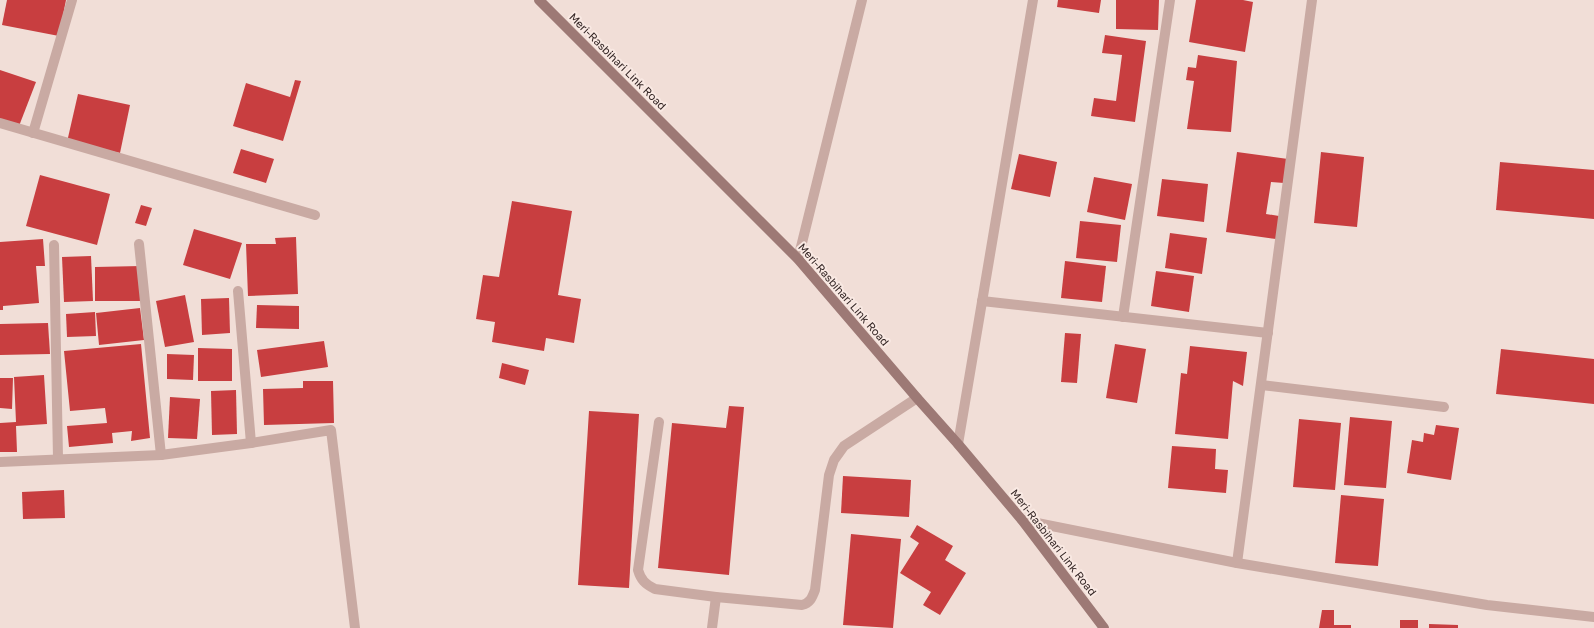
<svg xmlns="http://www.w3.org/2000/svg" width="1594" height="628" font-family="'Golos Text',sans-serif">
<rect width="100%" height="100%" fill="#f1ded7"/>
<g fill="#c83e40">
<path d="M7,0H66L59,36L2,25Z"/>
<path d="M1058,0H1101L1099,13L1057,7Z"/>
<path d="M1116,0H1159L1158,30L1116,29Z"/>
<path d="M1196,0H1243L1253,2L1245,52L1189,42Z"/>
<path d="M1105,35L1146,41L1135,122L1091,116L1094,98L1116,101L1122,55L1102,53Z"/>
<path d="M1198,55L1237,61L1231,132L1187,129L1194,81L1186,80L1188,67L1196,68Z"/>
<path d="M0,70L36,82L19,126L0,119Z"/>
<path d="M295,80L301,81L283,141L233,126L246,83L290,97Z"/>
<path d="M78,94L130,105L120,153L67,142Z"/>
<path d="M241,149L274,159L266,183L233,173Z"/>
<path d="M1237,152L1288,159L1284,183L1271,182L1266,214L1279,216L1276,239L1226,232Z"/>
<path d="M1321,152L1364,157L1357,227L1314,223Z"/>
<path d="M1019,154L1057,162L1050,197L1011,189Z"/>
<path d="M1500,162L1594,170V219L1496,210Z"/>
<path d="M40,175L110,194L97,245L26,226Z"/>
<path d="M1094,177L1132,184L1125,220L1087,212Z"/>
<path d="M1162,179L1208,184L1204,222L1157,216Z"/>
<path d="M512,201L572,211L558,295L581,299L574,343L546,338L544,351L492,342L495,322L476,319L483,275L499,277Z"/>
<path d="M141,205L152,208L146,226L135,223Z"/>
<path d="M1080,221L1121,225L1117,262L1076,258Z"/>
<path d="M194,229L242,243L230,279L183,265Z"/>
<path d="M1170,233L1207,238L1202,274L1165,268Z"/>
<path d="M296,237L298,294L248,296L246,244H276L275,238Z"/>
<path d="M43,239L45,266H36L39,303L3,306V310H0V242Z"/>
<path d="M91,256L93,301L64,302L62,257Z"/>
<path d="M1065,261L1106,266L1102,302L1061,298Z"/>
<path d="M141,266L142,301H95V267Z"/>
<path d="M1156,271L1194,276L1189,312L1151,306Z"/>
<path d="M185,295L194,342L165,347L156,301Z"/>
<path d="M229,298L230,333L202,335L201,299Z"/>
<path d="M257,305L299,306V329L256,328Z"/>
<path d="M140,308L144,340L99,345L96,313Z"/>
<path d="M95,312L96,336L67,337L66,314Z"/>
<path d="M48,323L50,354L0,355V324Z"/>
<path d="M1065,333L1081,334L1077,383L1061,382Z"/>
<path d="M324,341L328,367L261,377L257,350Z"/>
<path d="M141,344L150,438L131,441L132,431L112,433L113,443L69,447L67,426L107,423L105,408L70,411L64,351Z"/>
<path d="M1115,344L1146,349L1137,403L1106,398Z"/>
<path d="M1190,346L1247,352L1243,386L1233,381L1228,439L1175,434L1181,373L1187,374Z"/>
<path d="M198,348L232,349V381H198Z"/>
<path d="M1501,349L1594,359V404L1496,394Z"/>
<path d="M167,354L194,355L193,380L167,379Z"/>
<path d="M502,363L529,370L525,385L499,378Z"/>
<path d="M44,375L47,424L16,426L17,452H0V423L16,422L14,377Z"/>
<path d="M0,378H13L12,409L0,408Z"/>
<path d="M303,381H333L334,423L264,425L263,389L303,388Z"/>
<path d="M236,390L237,434L212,435L211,391Z"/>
<path d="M170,397L200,399L197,439L168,438Z"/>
<path d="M729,406L744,407L729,575L658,568L672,423L726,428Z"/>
<path d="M589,411L639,414L629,588L578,585Z"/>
<path d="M1350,417L1392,421L1386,488L1344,485Z"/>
<path d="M1299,419L1341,423L1335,490L1293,487Z"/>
<path d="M1436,425L1459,428L1451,480L1407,473L1412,440L1423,442L1424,433L1434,435Z"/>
<path d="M1172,446L1216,449L1215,469L1228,470L1226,493L1168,488Z"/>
<path d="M843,476L911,480L909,517L841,513Z"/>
<path d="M64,490L65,518L23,519L22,492Z"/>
<path d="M1341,495L1384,499L1378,566L1335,563Z"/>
<path d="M917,525L953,546L945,560L966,573L940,615L923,605L931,592L900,573L919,543L910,537Z"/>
<path d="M851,534L901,539L893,628L843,625Z"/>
<path d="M1322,610H1334V625H1351V628H1319Z"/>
<rect x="1400" y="620" width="18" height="8"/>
<path d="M1429,624L1458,625V628H1429Z"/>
</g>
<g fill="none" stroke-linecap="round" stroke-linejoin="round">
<g stroke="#c9aaa3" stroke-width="10">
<path d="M0,123L315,215"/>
<path d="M33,133L72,0"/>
<path d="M139,244L161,455"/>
<path d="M54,245L58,458"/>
<path d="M798,259L862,0"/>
<path d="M238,291L251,443"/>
<path d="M982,301L1268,333"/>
<path d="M1123,317L1170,0"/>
<path d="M1261,385L1444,407"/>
<path d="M659,422L638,570C641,580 645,584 655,589L716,597L802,605C810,603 812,598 815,590L829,475L834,460L844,446L917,398"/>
<path d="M958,444L1033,0"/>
<path d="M0,462L161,455L251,443L331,430L355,628"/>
<path d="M1022,520L1237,563L1487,605L1594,617"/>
<path d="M1237,563L1312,0"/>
<path d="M712,628L716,597"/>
</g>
<path stroke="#9d7975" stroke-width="10" d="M539,0L798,259L917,398L958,444L1022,520L1104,628"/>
</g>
<g text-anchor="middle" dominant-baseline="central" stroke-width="4" stroke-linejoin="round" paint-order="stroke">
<g font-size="11" fill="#342625" stroke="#f9e9e3">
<text transform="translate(618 61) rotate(45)">Meri-Rasbihari Link Road</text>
<text transform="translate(844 294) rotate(49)">Meri-Rasbihari Link Road</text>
<text transform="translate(1054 542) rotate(52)">Meri-Rasbihari Link Road</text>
</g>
</g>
</svg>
